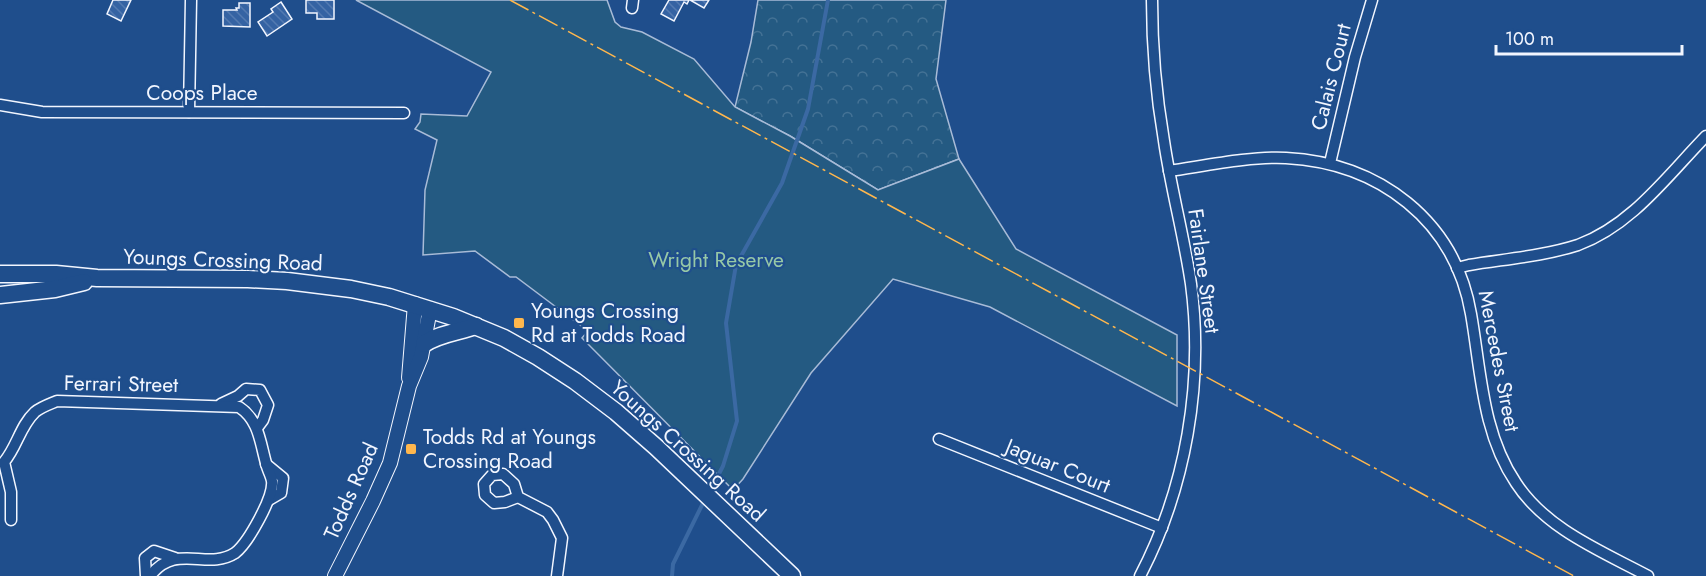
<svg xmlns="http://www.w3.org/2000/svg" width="1706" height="576" font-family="Jost,sans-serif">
<defs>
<pattern id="forest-crowns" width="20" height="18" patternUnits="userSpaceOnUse" patternTransform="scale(1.5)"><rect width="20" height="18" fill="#245a82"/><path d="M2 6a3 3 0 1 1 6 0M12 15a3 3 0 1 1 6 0" fill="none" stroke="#447295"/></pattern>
<pattern id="building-back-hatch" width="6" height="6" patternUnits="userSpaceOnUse" patternTransform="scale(1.5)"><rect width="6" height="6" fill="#3563a3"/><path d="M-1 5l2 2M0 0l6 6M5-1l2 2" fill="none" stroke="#537ab1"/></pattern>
</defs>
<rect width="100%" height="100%" fill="#1f4e8c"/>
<path fill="url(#forest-crowns)" stroke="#a8bbd7" stroke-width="1.5" d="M758,0H946L936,79L959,159L878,190L790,136L735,107L751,42Z"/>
<path fill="#245a82" stroke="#a8bbd7" stroke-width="1.5" d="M356,0H607L615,22L621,27L642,32L694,59L735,107L790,136L878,190L959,159L1016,249L1177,335V406L990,307L893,279L811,373L743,479L733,490L582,338L588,331L516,277H510L475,251L423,255L425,190L437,140L415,129L420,122L421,114L467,116L491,72Z"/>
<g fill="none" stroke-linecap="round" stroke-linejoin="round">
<g stroke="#3b69a3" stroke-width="4">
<path d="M709,493L723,466L737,421L726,323L736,265L782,183L808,109L828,0"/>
<path d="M672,576L673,564L705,499"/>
</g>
</g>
<g fill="url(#building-back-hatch)" stroke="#f2f6ff" stroke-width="1.5">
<path d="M113,0H131L121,21L107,14Z"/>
<path d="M306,0H334V19H317V13H306Z"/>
<path d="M669,0H689L687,4L684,2L674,21L661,14Z"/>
<path d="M690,0H709L704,8Z"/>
<path d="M281,2L292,19L267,36L258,22L273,12L271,9Z"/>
<path d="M239,3H250V27L223,26V10H237L236,8H239Z"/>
</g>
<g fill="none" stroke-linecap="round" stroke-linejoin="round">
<defs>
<g id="minor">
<path d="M632,8L633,0"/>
<path d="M0,105L42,112L404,113"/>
<path d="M189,112L191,0"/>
<path d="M1330,163L1355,57L1372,0"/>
<path d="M1169,171C1204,166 1252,156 1286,158C1379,163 1455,220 1471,314C1481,371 1482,433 1516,483C1546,529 1601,551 1648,576"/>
<path d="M1457,268L1469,265C1505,259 1544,256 1578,245C1632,225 1667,176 1706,136"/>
<path d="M221,404L238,396L246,389L260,390L268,405L263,420L257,428"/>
<path d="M939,439L1162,528"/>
<path d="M266,464L283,478L281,493L269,500"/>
<path d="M518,497L505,502L494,503L485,495L484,484L492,475L503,474L514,484L518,497L547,512L553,520L562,538L557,576"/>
<path d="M11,520V492L4,462C17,447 20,426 35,412C41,407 50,404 57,401L239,407C259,420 260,442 266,463C267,469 271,475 272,481C274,497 248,543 235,553C207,571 176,542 150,576"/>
<path d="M146,576L145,558L154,551L175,558"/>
<path d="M1140,576C1186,488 1204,382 1191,284C1184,236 1171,189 1164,141C1156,94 1152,47 1152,0"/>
</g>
<g id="tertiary">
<path d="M409,378L415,304"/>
<path d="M335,576L373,501L390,463L409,386L421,357L430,309"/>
</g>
<g id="secondary">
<path d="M0,274H56L97,278L248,279L287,281L351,289L389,297L453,317L504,338L538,357L575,381L616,412L656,447L792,576"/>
<path d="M0,295L55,289L84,282"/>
<path d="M424,344C438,334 458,332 476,326"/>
</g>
</defs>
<use href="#minor" stroke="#f2f6ff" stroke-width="13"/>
<use href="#tertiary" stroke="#f2f6ff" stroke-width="16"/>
<use href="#secondary" stroke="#f2f6ff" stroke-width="19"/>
<use href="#minor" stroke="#1f4e8c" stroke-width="10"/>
<use href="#tertiary" stroke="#1f4e8c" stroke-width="14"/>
<use href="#secondary" stroke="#1f4e8c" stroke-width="16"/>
<path stroke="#ffb74d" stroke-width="1.5" stroke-dasharray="21 4.5 3 4.5" stroke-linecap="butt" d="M510,0L1574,576"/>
</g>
<g fill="#ffb74d" stroke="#1f4e8c" stroke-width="2">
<rect x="513" y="317" width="12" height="12" rx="3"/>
<rect x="405" y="443" width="12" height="12" rx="3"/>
</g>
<g text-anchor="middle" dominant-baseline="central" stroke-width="4.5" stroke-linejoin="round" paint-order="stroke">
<g font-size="21" fill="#f2f6ff" stroke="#1f4e8c">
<text transform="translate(1331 77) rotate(-76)">Calais Court</text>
<text x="202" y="93">Coops Place</text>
<text transform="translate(223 260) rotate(2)">Youngs Crossing Road</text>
<text transform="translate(1204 271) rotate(82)">Fairlane Street</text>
<text transform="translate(1499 361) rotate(79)">Mercedes Street</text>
<text transform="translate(121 384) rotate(1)">Ferrari Street</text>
<text transform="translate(688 451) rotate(42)">Youngs Crossing Road</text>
<text transform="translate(1058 466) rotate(22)">Jaguar Court</text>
<text transform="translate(351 491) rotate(-66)">Todds Road</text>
</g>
<g font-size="21" fill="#97c8a6" stroke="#1f4e8c">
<text x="716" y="260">Wright Reserve</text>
</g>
<g font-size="21" fill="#f2f6ff" stroke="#1f4e8c" text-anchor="start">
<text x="531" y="311">Youngs Crossing<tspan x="531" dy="24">Rd at Todds Road</tspan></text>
<text x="423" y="437">Todds Rd at Youngs<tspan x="423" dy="24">Crossing Road</tspan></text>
</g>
</g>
<path d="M1496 45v9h186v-9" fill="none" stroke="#f2f6ff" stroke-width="3"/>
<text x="1505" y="45" font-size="18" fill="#f2f6ff" stroke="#1f4e8c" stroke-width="4.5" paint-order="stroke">100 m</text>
</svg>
